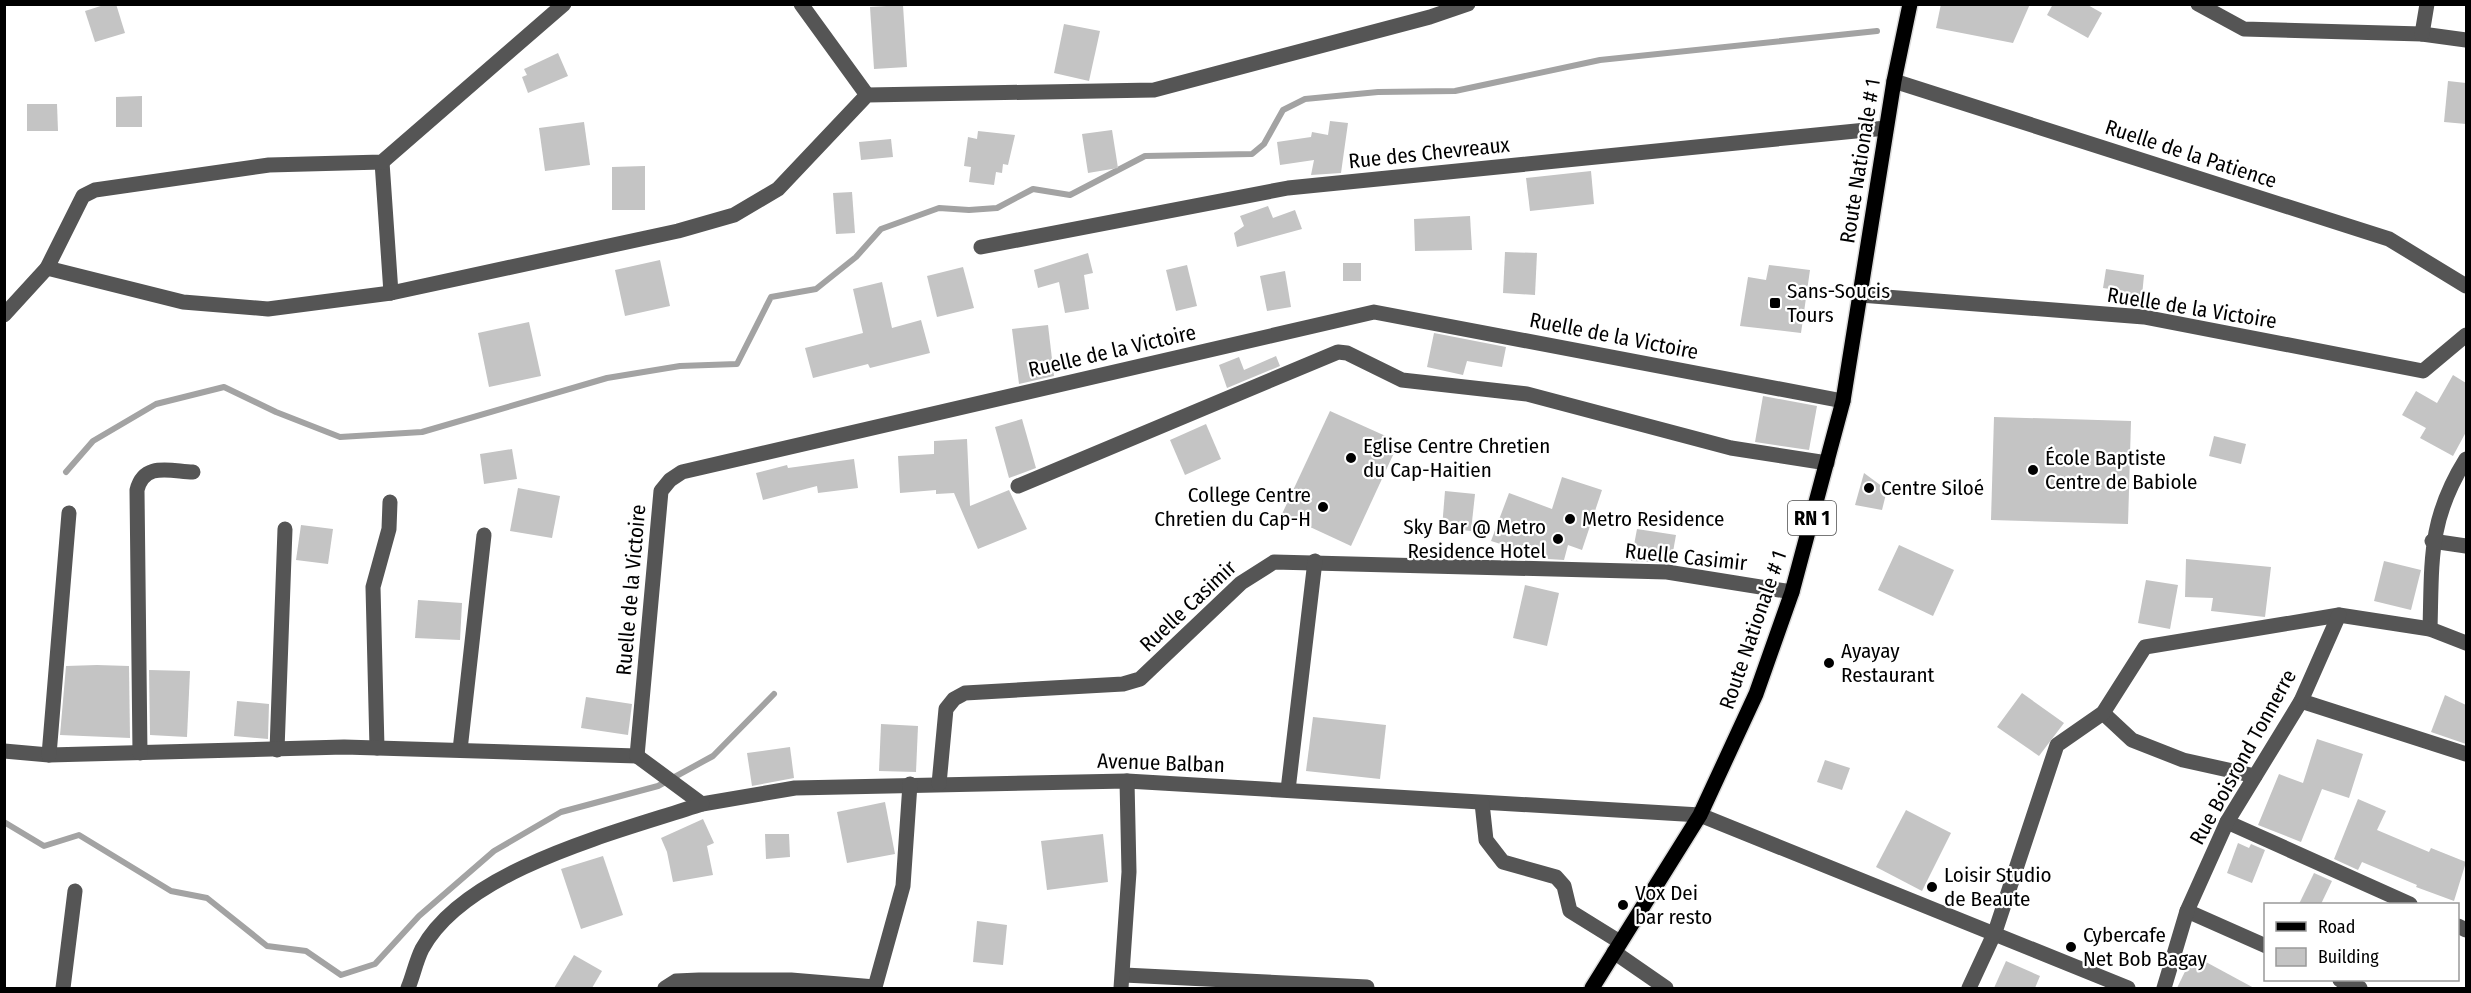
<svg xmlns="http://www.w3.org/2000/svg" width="2471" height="993" font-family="'Fira Sans Condensed',sans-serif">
<rect width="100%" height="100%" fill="#fff"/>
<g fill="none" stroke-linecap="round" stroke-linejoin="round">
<g stroke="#a3a3a3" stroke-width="6">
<path d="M66,472L93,441L156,404L224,387L276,412L340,437L422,432L607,378L680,366L737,364L771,297L816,289L856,257L881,229L939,208L969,210L997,208L1033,189L1070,195L1145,156L1252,154L1264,144L1283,110L1305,99L1378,92L1455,91L1600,60L1877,31"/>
<path d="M4,822L44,846L79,835L171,891L207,898L267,946L306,951L341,975L375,964L419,916L494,851L561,812L658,786L713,756L774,694"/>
</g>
</g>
<g fill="#c4c4c4">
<path d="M107,4H116L125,33L95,42L85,11Z"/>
<path d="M1941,4H2030L2013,43L1936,28Z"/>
<path d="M2053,4H2086L2102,13L2088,38L2047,15Z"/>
<path d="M903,5L907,67L874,69L870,7Z"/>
<path d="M1064,24L1100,31L1089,81L1054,73Z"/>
<path d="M558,53L568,76L528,93L522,77L527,75L524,69Z"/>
<path d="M2448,81L2466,83V124L2444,122Z"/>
<path d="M142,96V127H116V97Z"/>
<path d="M27,104H57L58,131H27Z"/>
<path d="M1330,121L1348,123L1341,173L1311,175L1314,160L1280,165L1277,142L1311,137L1312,132L1328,135Z"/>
<path d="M584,122L590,165L545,171L539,128Z"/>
<path d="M1112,130L1118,168L1088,173L1082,134Z"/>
<path d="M978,131L1015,135L1008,165L1003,164L1002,173L996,172L994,185L969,182L971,167L964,166L968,137L977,139Z"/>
<path d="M891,139L893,157L861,160L859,142Z"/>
<path d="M645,166V210H612V167Z"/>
<path d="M1591,171L1594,204L1530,211L1526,178Z"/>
<path d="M852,192L855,233L836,234L833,193Z"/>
<path d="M1268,206L1273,218L1295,210L1302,229L1237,247L1234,233L1244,226L1240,216Z"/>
<path d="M1470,216L1472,250L1415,251L1414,219Z"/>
<path d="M1505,252L1537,253L1535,295L1503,293Z"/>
<path d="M1088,253L1093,273L1084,275L1089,309L1065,313L1059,282L1038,288L1034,270Z"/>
<path d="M660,260L670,306L625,316L615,270Z"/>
<rect x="1343" y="263" width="18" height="18"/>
<path d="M1187,265L1197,306L1176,311L1166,270Z"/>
<path d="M1769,265L1810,270L1801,333L1740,326L1748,277L1766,280Z"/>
<path d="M963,267L974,308L937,317L927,276Z"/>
<path d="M2106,269L2144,275L2142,296L2123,295V291L2103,288Z"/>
<path d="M1285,271L1291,307L1267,311L1260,276Z"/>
<path d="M882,282L892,328L921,320L930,353L870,368L868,364L813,378L805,348L863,333L853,289Z"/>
<path d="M529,322L541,376L489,387L478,333Z"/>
<path d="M1048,325L1054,376L1019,384L1012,329Z"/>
<path d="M1434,333L1506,347L1502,367L1467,361L1463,375L1427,367Z"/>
<path d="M1276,356L1280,366L1227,388L1219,365L1239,357L1244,370Z"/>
<path d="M2453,375L2466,383V432L2453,456L2420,438L2426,428L2402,415L2416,391L2437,403Z"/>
<path d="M1763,396L1817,406L1809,450L1755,442Z"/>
<path d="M1330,411L1399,442L1351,546L1282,514Z"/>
<path d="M1994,417L2131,421L2128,524L1991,520Z"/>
<path d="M1022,419L1036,468L1009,478L995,427Z"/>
<path d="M1206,424L1221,459L1185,475L1170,440Z"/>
<path d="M2214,436L2246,444L2241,464L2209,456Z"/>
<path d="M967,439L970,506L1009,490L1027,529L978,549L954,493L936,494V490L900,493L898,456L934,454V441Z"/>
<path d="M512,449L517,479L484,484L480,454Z"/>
<path d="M854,459L858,488L818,493L817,486L763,500L756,473L787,465L788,468Z"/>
<path d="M1864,473L1887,490L1882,510L1855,505Z"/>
<path d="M1562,477L1602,490L1582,550L1568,545L1564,560L1548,559L1491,541L1509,493L1552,509Z"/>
<path d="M518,488L560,496L552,538L510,531Z"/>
<path d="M1445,491L1475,494L1471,531L1442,528Z"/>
<path d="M301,525L333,529L328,564L296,560Z"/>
<path d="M1637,529L1676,535L1671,563L1631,561Z"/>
<path d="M1899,545L1954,570L1933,616L1878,590Z"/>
<path d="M2186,559L2271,567L2265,617L2211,611L2213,598L2185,597Z"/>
<path d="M2384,561L2421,570L2411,610L2374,601Z"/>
<path d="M2146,580L2178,585L2170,629L2138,623Z"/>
<path d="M1525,585L1559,593L1547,646L1513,638Z"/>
<path d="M418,600L462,603L460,640L415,638Z"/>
<path d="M97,665L129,666L130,738L60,735L66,666Z"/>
<path d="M149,670L190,671L187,737L150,735Z"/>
<path d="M2022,693L2064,723L2039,756L1997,727Z"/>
<path d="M2445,695L2466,705V744L2431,732Z"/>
<path d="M586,697L632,704L628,735L581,728Z"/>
<path d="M237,701L269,704L268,739L234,736Z"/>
<path d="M1313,717L1386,725L1380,779L1306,771Z"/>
<path d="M881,724L918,726L916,772L879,771Z"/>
<path d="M2317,739L2363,754L2349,798L2322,789L2301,842L2258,825L2279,774L2303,783Z"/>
<path d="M790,747L794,778L752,786L747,753Z"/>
<path d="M1825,760L1850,768L1842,790L1817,782Z"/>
<path d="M2358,799L2386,811L2377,830L2429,852L2431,848L2466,862L2454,901L2416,887L2417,885L2362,862L2358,870L2334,859Z"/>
<path d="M885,802L895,854L847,863L837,812Z"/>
<path d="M1906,810L1951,833L1922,891L1876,867Z"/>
<path d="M703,819L714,843L707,846L713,875L673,882L667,852L661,838Z"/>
<path d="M765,834H789L790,857L766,859Z"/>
<path d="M1103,834L1108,882L1047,890L1041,841Z"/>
<path d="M2238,843L2249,848L2251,844L2265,850L2252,883L2227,873Z"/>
<path d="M603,856L623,915L581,929L561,869Z"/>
<path d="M2314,873L2332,881L2321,904H2299Z"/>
<path d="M977,921L1007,925L1003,965L973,962Z"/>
<path d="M574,955L602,971L592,988H554Z"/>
<path d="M2193,955L2254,988H2177Z"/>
<path d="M2006,961L2040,976L2035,988H1994Z"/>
</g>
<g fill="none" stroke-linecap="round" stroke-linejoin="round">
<defs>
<path id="major" d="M1592,988L1700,815L1756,694L1792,592L1843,401L1894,81L1910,4"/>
</defs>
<use href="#major" stroke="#dbdbdb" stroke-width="18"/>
<g stroke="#555" stroke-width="15">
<path d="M801,4L867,95"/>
<path d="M2198,4L2244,29L2422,34L2466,40"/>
<path d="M2422,34L2427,4"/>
<path d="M1894,81L2389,239L2466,286"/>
<path d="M382,162L391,293"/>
<path d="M981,247L1288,188L1886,128"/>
<path d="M47,268L183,302L268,309L391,293L678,231L734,215L778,189L867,95L1154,90L1430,17L1468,4"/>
<path d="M1860,295L2144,317L2423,371L2466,335"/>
<path d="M4,315L47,268L83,196L95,190L269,165L382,162L564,4"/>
<path d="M1018,486L1338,352L1347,353L1402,380L1527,394L1731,448L1827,463"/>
<path d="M2432,541L2466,546"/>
<path d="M2430,629C2432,560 2428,520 2466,459"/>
<path d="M2301,701L2466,754"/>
<path d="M2103,713L2132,740L2183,760L2255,776"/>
<path d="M377,748L373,587L389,529L390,502"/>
<path d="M277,750L285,529"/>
<path d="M460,750L484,535"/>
<path d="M4,751L49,755L344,747L637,756"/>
<path d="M140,753L137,490C144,462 169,471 193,472"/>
<path d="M49,755L69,513"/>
<path d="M637,756L702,804L795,788L1127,781L1700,815L2128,988"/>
<path d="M637,756L661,491L670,480L682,472L1374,312L1843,401"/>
<path d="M939,784L946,709L954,699L965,693L1123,684L1140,679L1241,583L1274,562L1667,572L1792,592"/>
<path d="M1288,790L1315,561"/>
<path d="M1482,803L1486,840L1503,862L1556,877L1564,886L1570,911L1620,942"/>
<path d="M2227,822L2410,904"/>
<path d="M2187,911L2266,946"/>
<path d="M2458,926L2466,930"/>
<path d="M1614,952L1666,988"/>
<path d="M1124,975L1367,987"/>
<path d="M2340,980L2360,988"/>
<path d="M63,988L75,891"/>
<path d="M408,988C413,976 416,961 422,949C466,868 619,832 702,804"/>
<path d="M665,988L676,981L699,980H791L875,987L903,886L910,784"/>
<path d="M1121,988L1129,872L1127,781"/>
<path d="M1969,988L1995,932L2057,745L2103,713L2145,647L2339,615L2430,629L2466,643"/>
<path d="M2164,988L2187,911L2227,822L2301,701L2339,615"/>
</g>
<use href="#major" stroke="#000" stroke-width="15"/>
</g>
<g fill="#000" stroke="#fff" stroke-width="2">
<rect x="1769" y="297" width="12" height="12" rx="3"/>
<circle cx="1351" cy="458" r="6"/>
<circle cx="2033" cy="470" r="6"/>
<circle cx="1869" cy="488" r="6"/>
<circle cx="1323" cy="507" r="6"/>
<circle cx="1570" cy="519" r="6"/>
<circle cx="1558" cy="539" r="6"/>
<circle cx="1829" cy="663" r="6"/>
<circle cx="1932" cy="887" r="6"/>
<circle cx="1623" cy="905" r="6"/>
<circle cx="2071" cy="947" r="6"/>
</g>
<g text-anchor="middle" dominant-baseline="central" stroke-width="4.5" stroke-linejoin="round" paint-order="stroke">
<rect fill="#fff" stroke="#4c4c4c" stroke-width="1.5" x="1788" y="501" width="48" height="34" rx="4.5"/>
<g font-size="20" font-weight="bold" fill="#000">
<text x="1812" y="518">RN 1</text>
</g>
<g font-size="21" fill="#000" stroke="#fff">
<text transform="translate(1429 153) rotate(-6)">Rue des Chevreaux</text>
<text transform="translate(2191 154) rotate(18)">Ruelle de la Patience</text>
<text transform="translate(1860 161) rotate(-81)">Route Nationale # 1</text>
<text transform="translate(2192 308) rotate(9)">Ruelle de la Victoire</text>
<text transform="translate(1614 336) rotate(11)">Ruelle de la Victoire</text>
<text transform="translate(1112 351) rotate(-13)">Ruelle de la Victoire</text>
<text transform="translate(1686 557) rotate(6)">Ruelle Casimir</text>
<text transform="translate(631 590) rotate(-85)">Ruelle de la Victoire</text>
<text transform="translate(1188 606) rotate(-43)">Ruelle Casimir</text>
<text transform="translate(1753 630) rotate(-71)">Route Nationale # 1</text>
<text transform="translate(2243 757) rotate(-61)">Rue Boisrond Tonnerre</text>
<text transform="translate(1161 763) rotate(2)">Avenue Balban</text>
</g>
<g font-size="21" fill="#000" stroke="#fff" text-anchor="start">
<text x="1787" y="291">Sans-Soucis<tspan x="1787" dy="24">Tours</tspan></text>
<text x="1363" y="446">Eglise Centre Chretien<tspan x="1363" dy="24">du Cap-Haitien</tspan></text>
<text x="2045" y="458">École Baptiste<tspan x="2045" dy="24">Centre de Babiole</tspan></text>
<text x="1881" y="488">Centre Siloé</text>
<text x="1311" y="495" text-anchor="end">College Centre<tspan x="1311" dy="24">Chretien du Cap-H</tspan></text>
<text x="1582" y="519">Metro Residence</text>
<text x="1546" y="527" text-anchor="end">Sky Bar @ Metro<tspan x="1546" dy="24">Residence Hotel</tspan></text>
<text x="1841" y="651">Ayayay<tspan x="1841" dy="24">Restaurant</tspan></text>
<text x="1944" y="875">Loisir Studio<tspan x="1944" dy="24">de Beaute</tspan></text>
<text x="1635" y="893">Vox Dei<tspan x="1635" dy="24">bar resto</tspan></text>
<text x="2083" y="935">Cybercafe<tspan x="2083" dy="24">Net Bob Bagay</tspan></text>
</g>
</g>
<rect width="2471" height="993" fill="none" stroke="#000000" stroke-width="12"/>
<rect x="2264" y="903" width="195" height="78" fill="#ffffff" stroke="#999999" stroke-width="1.5"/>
<rect x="2276" y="922" width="30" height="9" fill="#000000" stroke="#999999" stroke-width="1.5"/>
<text x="2318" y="933" font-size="18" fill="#000000">Road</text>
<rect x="2276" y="948" width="30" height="18" fill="#c4c4c4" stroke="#999999" stroke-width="1.5"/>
<text x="2318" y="963" font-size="18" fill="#000000">Building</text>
</svg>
